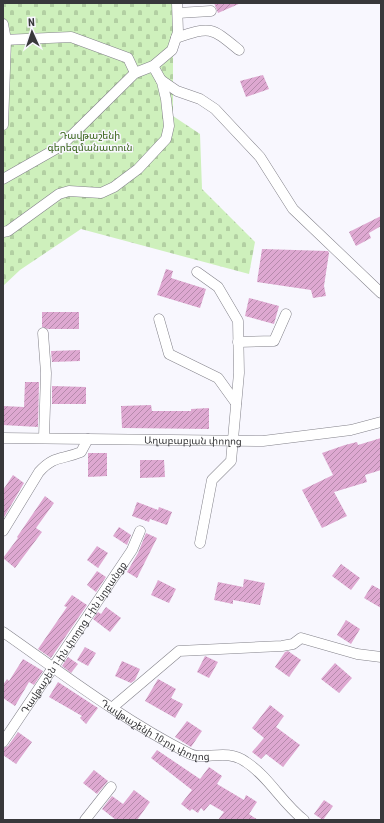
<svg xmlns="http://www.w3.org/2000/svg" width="384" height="823" font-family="'Roboto Condensed','Noto Sans Armenian',sans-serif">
<defs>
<pattern id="cemetery-stones" width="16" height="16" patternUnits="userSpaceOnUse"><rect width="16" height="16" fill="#cef0bc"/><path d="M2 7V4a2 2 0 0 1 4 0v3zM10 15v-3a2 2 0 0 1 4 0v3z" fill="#b2cfa2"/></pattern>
<pattern id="building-hatch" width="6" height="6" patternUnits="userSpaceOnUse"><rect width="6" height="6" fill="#dea8d1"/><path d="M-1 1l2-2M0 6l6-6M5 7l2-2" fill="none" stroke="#b58aab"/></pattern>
</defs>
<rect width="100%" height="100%" fill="#f8f7fe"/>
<path fill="url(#cemetery-stones)" d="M3,3H173V116L200,134L202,189L255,242L249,274L81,229L20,270L3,286Z"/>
<g fill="url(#building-hatch)">
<path d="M214,3H241L218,13Z"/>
<path d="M263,75L269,89L246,97L240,81Z"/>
<path d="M381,216V226L369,233L371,238L356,246L349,232Z"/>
<path d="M262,249L328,251L329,253L324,286L326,296L313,298L311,290L257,282Z"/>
<path d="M166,269L173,271L171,278L206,289L200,308L157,295Z"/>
<path d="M249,298L279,306L274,324L245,316Z"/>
<path d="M42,312H79V329H48L42,327Z"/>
<path d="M80,350V361L52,362L51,351Z"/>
<path d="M25,382H39L38,427L3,425V406L24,407Z"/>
<path d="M52,386L86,387V404H52Z"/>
<path d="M151,405L152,411H191V409L209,408V429L122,428L121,406Z"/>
<path d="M381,438V470L365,475L367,482L334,492L347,516L322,528L302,490L333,475L322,453L345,445L357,442L358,445Z"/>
<path d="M88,453H107V476L88,477Z"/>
<path d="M140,460H164L165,477L140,478Z"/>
<path d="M13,475L24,483L3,519V490Z"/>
<path d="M45,496L54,503L36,528L42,532L15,568L3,558L18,538L17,537Z"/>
<path d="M137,502L158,510L159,507L172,512L167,525L150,519L149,522L132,516Z"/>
<path d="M119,527L131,535L127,545L113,536Z"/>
<path d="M146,533L157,538L137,578L127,572L138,553Z"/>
<path d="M97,546L108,553L98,568L87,560Z"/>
<path d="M341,564L360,578L351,590L332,576Z"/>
<path d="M97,571L106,577L96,592L87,585Z"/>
<path d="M244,579L265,583L260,605L233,600V604L214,600L218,582L243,587Z"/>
<path d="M158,580L176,589L169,603L151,595Z"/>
<path d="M372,585L381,590V608L364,598Z"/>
<path d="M72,595L87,605L51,658L38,649L67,607L64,606Z"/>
<path d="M106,607L121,618L110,632L93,619L98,612L101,614Z"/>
<path d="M346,620L360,629L351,644L337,635Z"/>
<path d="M85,647L96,653L88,666L77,660Z"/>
<path d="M288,651L301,660L289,677L275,667L285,652Z"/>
<path d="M205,656L218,662L209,678L197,672Z"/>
<path d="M68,657L78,664L71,673L62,666Z"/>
<path d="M23,659L43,671L34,685L29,682L15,706L3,698V685L7,679L9,681Z"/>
<path d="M122,661L140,669L135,680L131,683L115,676Z"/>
<path d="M335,663L352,678L339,693L321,679Z"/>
<path d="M158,679L176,689L171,698L183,704L175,718L145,701Z"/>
<path d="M58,682L98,708L86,724L80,718L82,716L49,697Z"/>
<path d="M270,705L284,716L276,727L300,745L283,767L266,754L261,759L252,752L264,738L252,728Z"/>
<path d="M187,721L202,731L191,747L175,737Z"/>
<path d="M18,732L32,742L16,764L3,755V748L8,746Z"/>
<path d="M157,750L200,779L209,767L222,776L217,784L244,800L246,795L257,802L249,814L258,820H218L224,812L210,804L204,811L201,808L198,813L192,809L190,811L181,804L192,790L151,758Z"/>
<path d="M94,770L108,781L97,794L83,783Z"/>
<path d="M134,790L150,802L137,820H116L102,809L112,796L123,804Z"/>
<path d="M324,800L333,806L323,820L314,814Z"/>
</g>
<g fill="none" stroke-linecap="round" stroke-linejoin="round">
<defs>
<g id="minor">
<path d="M178,13L211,11"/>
<path d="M3,24L6,40L3,125"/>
<path d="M176,38C211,26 211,27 239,50"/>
<path d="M3,40L71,37L128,58L135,73"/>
<path d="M161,80L177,91L200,99L215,109L260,157L293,209L381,293"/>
<path d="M3,179L61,146L135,73L153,66L172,50L178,32L177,3"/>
<path d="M3,232L8,231L59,194L69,191L101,193L114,187L138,169L166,139L169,126L166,99L162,82L153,66"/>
<path d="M197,272L218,287L238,321L239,373L231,461L212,480L200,543"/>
<path d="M159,319L169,354L218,378L236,403"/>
<path d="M43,333L46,373L44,437"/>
<path d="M238,342L274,341L286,314"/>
<path id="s1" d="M3,438L263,441L351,430L381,422"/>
<path d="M3,531L39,472C54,455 62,460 81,452L88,439"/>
<path id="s2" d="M3,632C63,674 123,720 188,753C204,762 225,747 246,762C269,777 282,803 304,820"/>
<path d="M113,707L179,651L282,646L293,644L301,638L357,654L381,657"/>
<path id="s3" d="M3,742L132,550L140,531"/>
<path d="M85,820L111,787"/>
</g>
</defs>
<use href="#minor" stroke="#83828a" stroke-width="11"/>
<use href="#minor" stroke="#fff" stroke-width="10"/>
</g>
<g text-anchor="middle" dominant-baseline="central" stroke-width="3" stroke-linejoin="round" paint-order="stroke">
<g font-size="10" fill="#3a651c" stroke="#f8f7fe">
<text x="90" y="135">Դավթաշենի<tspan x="90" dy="12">գերեզմանատուն</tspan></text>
</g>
<g font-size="10" fill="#38383b" stroke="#f8f7fe">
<text stroke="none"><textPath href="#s1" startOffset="190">Աղաբաբյան փողոց</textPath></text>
<text stroke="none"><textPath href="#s3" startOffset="126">Դավթաշեն 1-ին փողոց 1-ին նրբանցք</textPath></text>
<text stroke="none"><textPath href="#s2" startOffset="182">Դավթաշենի 10-րդ փողոց</textPath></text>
</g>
</g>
<rect width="384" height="823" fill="none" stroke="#38383b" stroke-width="8"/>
<g transform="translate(32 32) rotate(357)" stroke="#f8f7fe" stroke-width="3" paint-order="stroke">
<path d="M0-3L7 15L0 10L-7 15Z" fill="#38383b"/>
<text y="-6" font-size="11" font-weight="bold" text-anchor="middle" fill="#38383b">N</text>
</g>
</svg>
